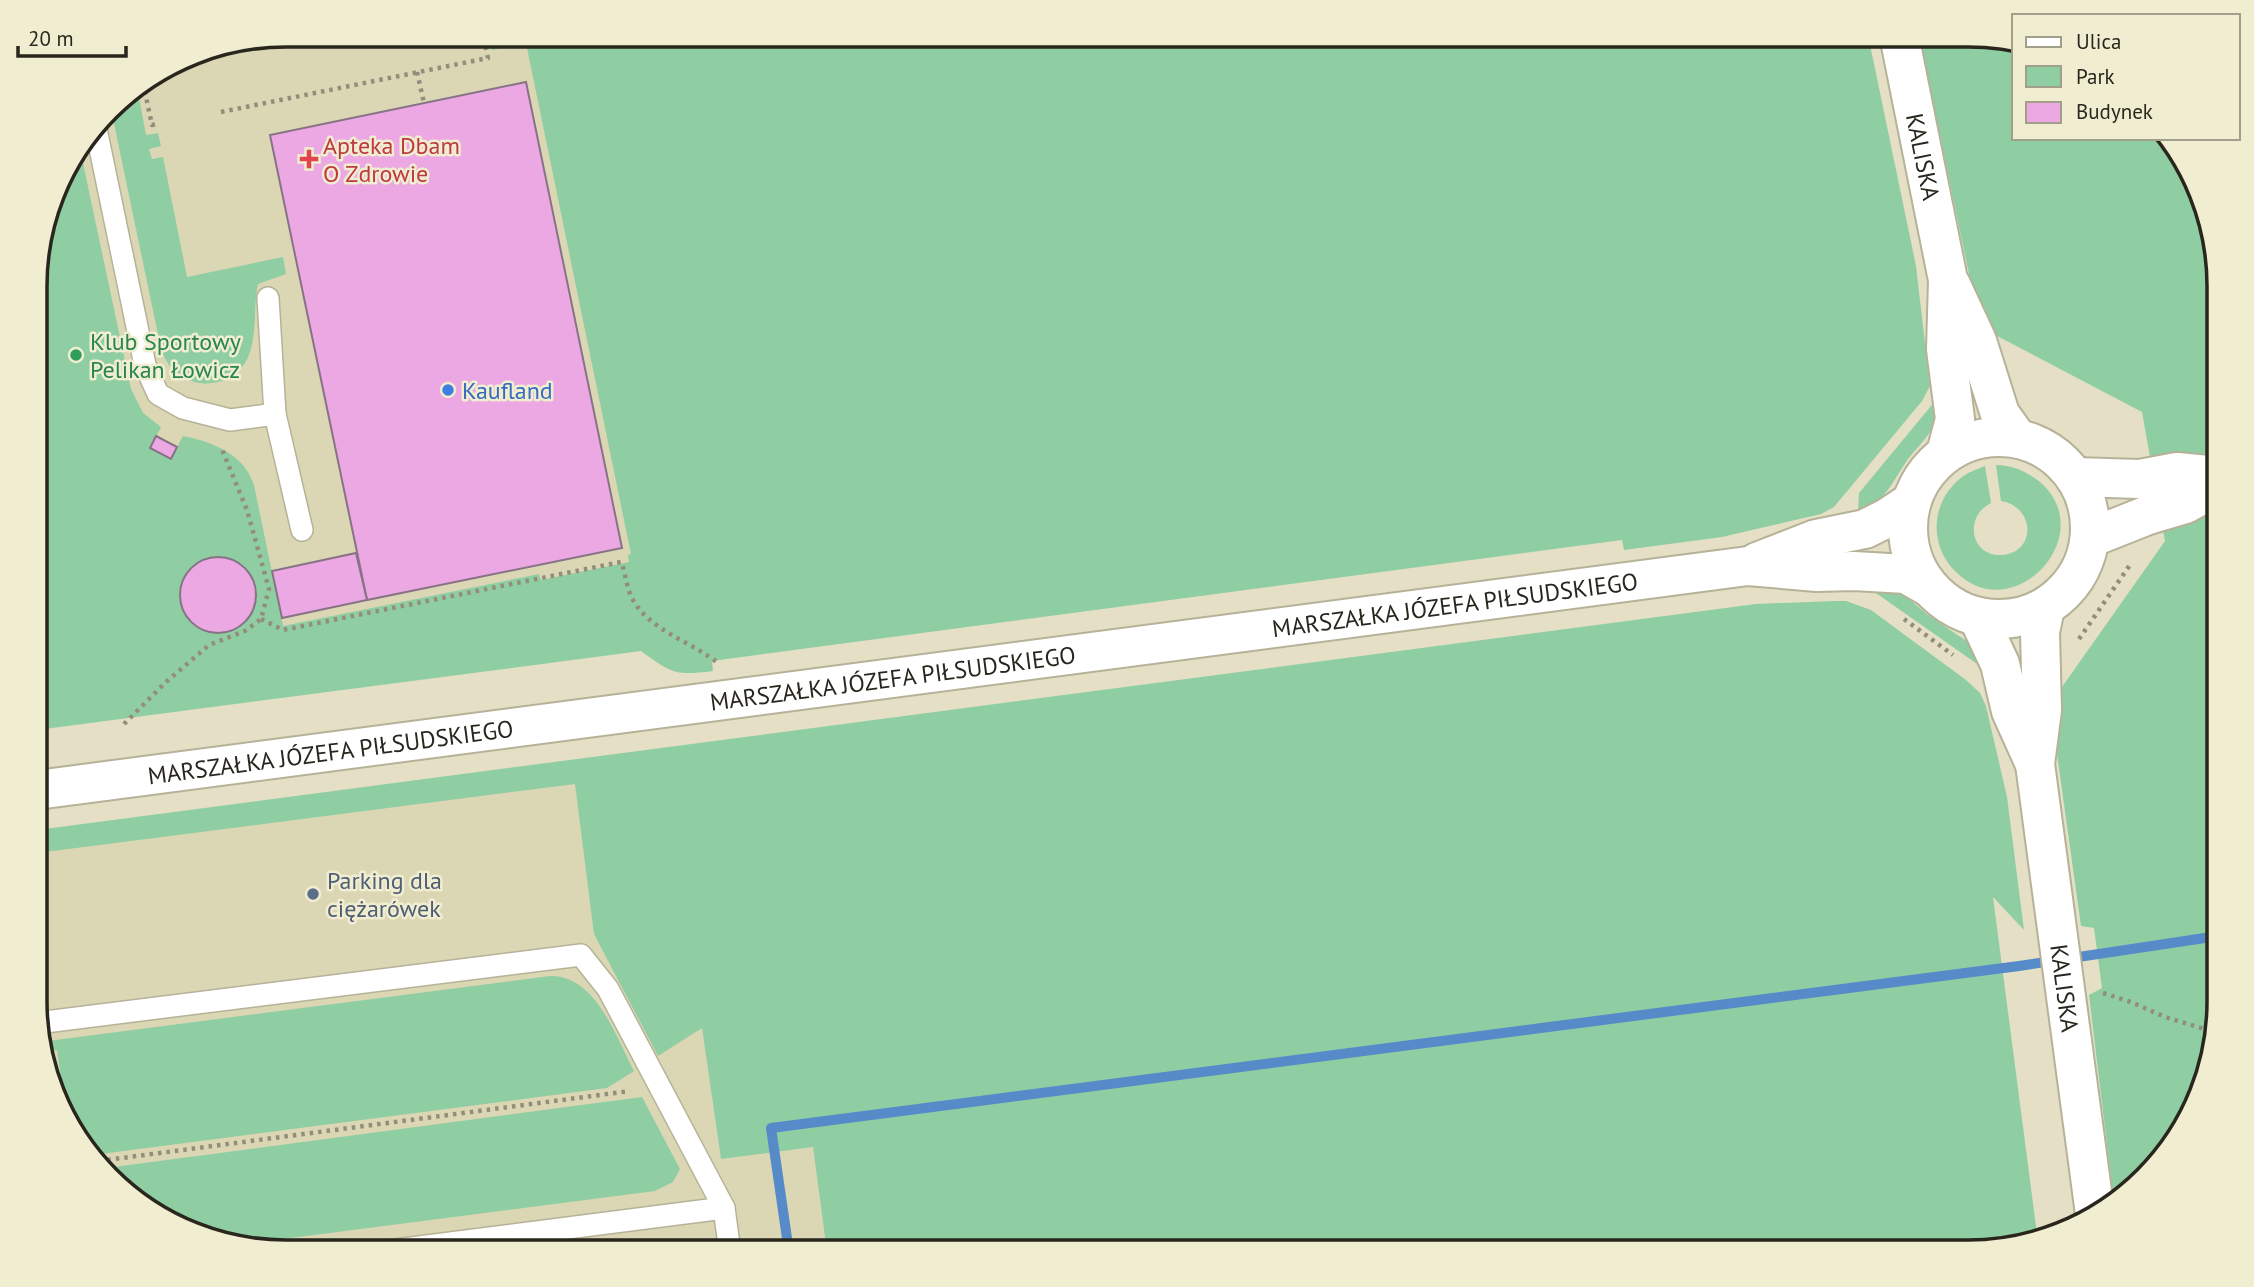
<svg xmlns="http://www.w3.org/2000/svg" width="2254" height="1287" font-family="'PT Sans',sans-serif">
<rect width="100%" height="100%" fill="#e4dfc5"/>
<g fill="#dbd6b4">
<path d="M286,35H539L658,623L183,686L75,156L120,97L190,54Z"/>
<path d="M663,754L721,1159L813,1147L827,1252H285L161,1219L77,1141L37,1034V835Z"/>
</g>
<g fill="#8fcea3">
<path d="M489,35H1868L1916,266L1930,386L1922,401L1834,507L1821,514L1722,537L1624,550L1622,540L712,661L713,671C675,676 671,673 641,651L37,730V253L61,174L80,149L131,389L143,413L161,427L150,448L171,459L183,436C213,442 244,454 254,485L283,626L539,574L541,580L629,562L628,555L631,554L526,43L492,50Z"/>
<path d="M1919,35H1969L2014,47V138H2168L2177,147L2218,269V1017L2186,1126L2114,1203L2089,995L2102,988L2094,928L2081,926L2050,704L2165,541L2142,412L1980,327Z"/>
<path d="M137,87L146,135L158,133L161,146L149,149L152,159L163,157L187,277L283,257L286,274L258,284C251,315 263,362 227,379C217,383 205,385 195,382C178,378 166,365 161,349L111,109L120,97Z"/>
<path d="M1936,400C1942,428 1920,442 1906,462C1888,489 1889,496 1858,513L1859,493Z"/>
<path d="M1996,465C2013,465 2027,472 2040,482C2101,535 2013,629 1956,572C1927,544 1931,498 1965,475C1971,471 1978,469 1985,466L1991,503C1963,517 1971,557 2002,555C2036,553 2036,507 2001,501Z"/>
<path d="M1873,591L1902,593L1928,615L1968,642L1974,649L1980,666Z"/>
<path d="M1833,601H1846L1871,610L1966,680L1980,693L1986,706L2007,797L2024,930L1993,897L2037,1234L1984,1251L827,1252L813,1147L721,1159L702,1028L658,1056L594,934L575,784L37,853V830L1756,604Z"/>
<path d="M550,976C596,975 616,1037 634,1071L607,1088L93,1155L77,1141L65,1108L57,1050L44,1051L40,1042Z"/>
<path d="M642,1097L680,1169L673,1182L655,1191L252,1243L161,1219L106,1168Z"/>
</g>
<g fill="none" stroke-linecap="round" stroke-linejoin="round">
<path stroke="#578ac8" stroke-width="10" d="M789,1252L771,1128L2019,966L2218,936"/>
</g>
<g fill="#eba8e3" stroke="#877385" stroke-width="2">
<path d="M526,82L622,548L367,600L270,135Z"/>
<path d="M156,436L177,447L171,459L150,448Z"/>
<path d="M356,553L367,600L282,618L272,571Z"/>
<circle cx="218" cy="595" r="38"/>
<path d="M701,1243L702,1252H633Z"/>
</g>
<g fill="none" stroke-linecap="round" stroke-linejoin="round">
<defs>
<g id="service">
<path d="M96,129L145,365L158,394L183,408L230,420L275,414L302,530"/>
<path d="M268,298L275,414"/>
<path d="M37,1023L581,955L608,989L724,1208"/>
<path d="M380,1252L724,1208L730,1252"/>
</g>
<g id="minor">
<path id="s1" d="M1899,35L1948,280L1946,349L1955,419L1946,453"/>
<path d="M1951,285L1977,341L2000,414L2017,438"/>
<path id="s2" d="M2045,608L2040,632L2042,710L2035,764L2095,1214"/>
<path d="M1978,617L2000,664L2011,711L2035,764"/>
</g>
<g id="tertiary">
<circle cx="1999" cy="528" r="91"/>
<path d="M2075,477L2140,479L2177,472L2218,476"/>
<path d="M2090,538L2148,515L2185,504L2218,486"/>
<path d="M1757,562L1816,539L1865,529L1887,518L1911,502"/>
<path id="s3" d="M37,790L1748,566L1817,572L1854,571L1906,574L1927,586"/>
</g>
</defs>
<use href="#service" stroke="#b6b298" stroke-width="24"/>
<use href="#minor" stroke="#b6b298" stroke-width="42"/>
<use href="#tertiary" stroke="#b6b298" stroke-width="42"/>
<g stroke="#928e7b" stroke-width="4.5" stroke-dasharray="3.5 5" stroke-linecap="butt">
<path d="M417,72L424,103"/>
<path d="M143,83L152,125L157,124"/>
<path d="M221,112L488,58L483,35"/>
<path d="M261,619L283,630L621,562C626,573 626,587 632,598C648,630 692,642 718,663"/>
<path d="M1904,619L1953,655"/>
<path d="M2079,639L2132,562"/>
<path d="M124,724L165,683L209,645L245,631L261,619L269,589L247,510L221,447"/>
<path d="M2103,993L2131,1002L2165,1017L2214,1032"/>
<path d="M99,1161L630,1091"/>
</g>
<use href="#service" stroke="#fff" stroke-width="21"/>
<use href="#minor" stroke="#fff" stroke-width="38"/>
<use href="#tertiary" stroke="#fff" stroke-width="38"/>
</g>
<path fill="#e0444e" stroke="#f1edd1" stroke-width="2.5" d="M305.5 148.5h7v7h7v7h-7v7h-7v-7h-7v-7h7z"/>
<circle fill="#2e9e5b" stroke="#f1edd1" stroke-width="2.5" cx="76" cy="355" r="7"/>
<circle fill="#3f7fe0" stroke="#f1edd1" stroke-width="2.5" cx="448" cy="390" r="7"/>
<circle fill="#5c6f8a" stroke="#f1edd1" stroke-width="2.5" cx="313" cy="894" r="7"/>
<g text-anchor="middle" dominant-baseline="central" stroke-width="5" stroke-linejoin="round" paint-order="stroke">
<g font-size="24" fill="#be3a42" stroke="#f1edd1" text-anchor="start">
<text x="323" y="145">Apteka Dbam<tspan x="323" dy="28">O Zdrowie</tspan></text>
</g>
<g font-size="24" fill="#29271d" stroke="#f1edd1">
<text stroke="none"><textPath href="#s1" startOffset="124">KALISKA</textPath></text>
<text stroke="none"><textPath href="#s3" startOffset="1430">MARSZAŁKA JÓZEFA PIŁSUDSKIEGO</textPath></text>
<text stroke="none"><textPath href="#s3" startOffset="863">MARSZAŁKA JÓZEFA PIŁSUDSKIEGO</textPath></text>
<text stroke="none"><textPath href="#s3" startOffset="296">MARSZAŁKA JÓZEFA PIŁSUDSKIEGO</textPath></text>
<text stroke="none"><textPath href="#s2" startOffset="383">KALISKA</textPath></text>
</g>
<g font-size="24" fill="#27864d" stroke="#f1edd1" text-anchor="start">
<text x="90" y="341">Klub Sportowy<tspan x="90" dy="28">Pelikan Łowicz</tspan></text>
</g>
<g font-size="24" fill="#366cbe" stroke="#f1edd1" text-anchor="start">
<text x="462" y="390">Kaufland</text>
</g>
<g font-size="24" fill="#4e5e75" stroke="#f1edd1" text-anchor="start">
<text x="327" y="880">Parking dla<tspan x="327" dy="28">ciężarówek</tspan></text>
</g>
</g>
<path d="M0 0H2254V1287H0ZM286 47H1968A239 239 0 0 1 2207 286V1001A239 239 0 0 1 1968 1240H286A239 239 0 0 1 47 1001V286A239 239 0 0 1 286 47Z" fill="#f1edd1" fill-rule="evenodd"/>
<path fill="none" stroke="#29271d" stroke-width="3.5" d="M286 47H1968A239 239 0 0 1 2207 286V1001A239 239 0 0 1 1968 1240H286A239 239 0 0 1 47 1001V286A239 239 0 0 1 286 47Z"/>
<rect x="2012" y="14" width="228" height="126" fill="#f1edd1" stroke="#a19e89" stroke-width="2"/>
<rect x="2026" y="37" width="35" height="10" fill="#ffffff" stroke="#a19e89" stroke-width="2"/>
<text x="2076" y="49" font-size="21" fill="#29271d">Ulica</text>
<rect x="2026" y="66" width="35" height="21" fill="#8fcea3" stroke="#a19e89" stroke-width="2"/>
<text x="2076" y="84" font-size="21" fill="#29271d">Park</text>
<rect x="2026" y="102" width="35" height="21" fill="#eba8e3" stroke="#a19e89" stroke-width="2"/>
<text x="2076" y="119" font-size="21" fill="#29271d">Budynek</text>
<path d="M18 46v10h108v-10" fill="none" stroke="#29271d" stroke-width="3.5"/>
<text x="28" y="46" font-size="21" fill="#29271d" stroke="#f1edd1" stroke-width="5" paint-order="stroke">20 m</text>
</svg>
